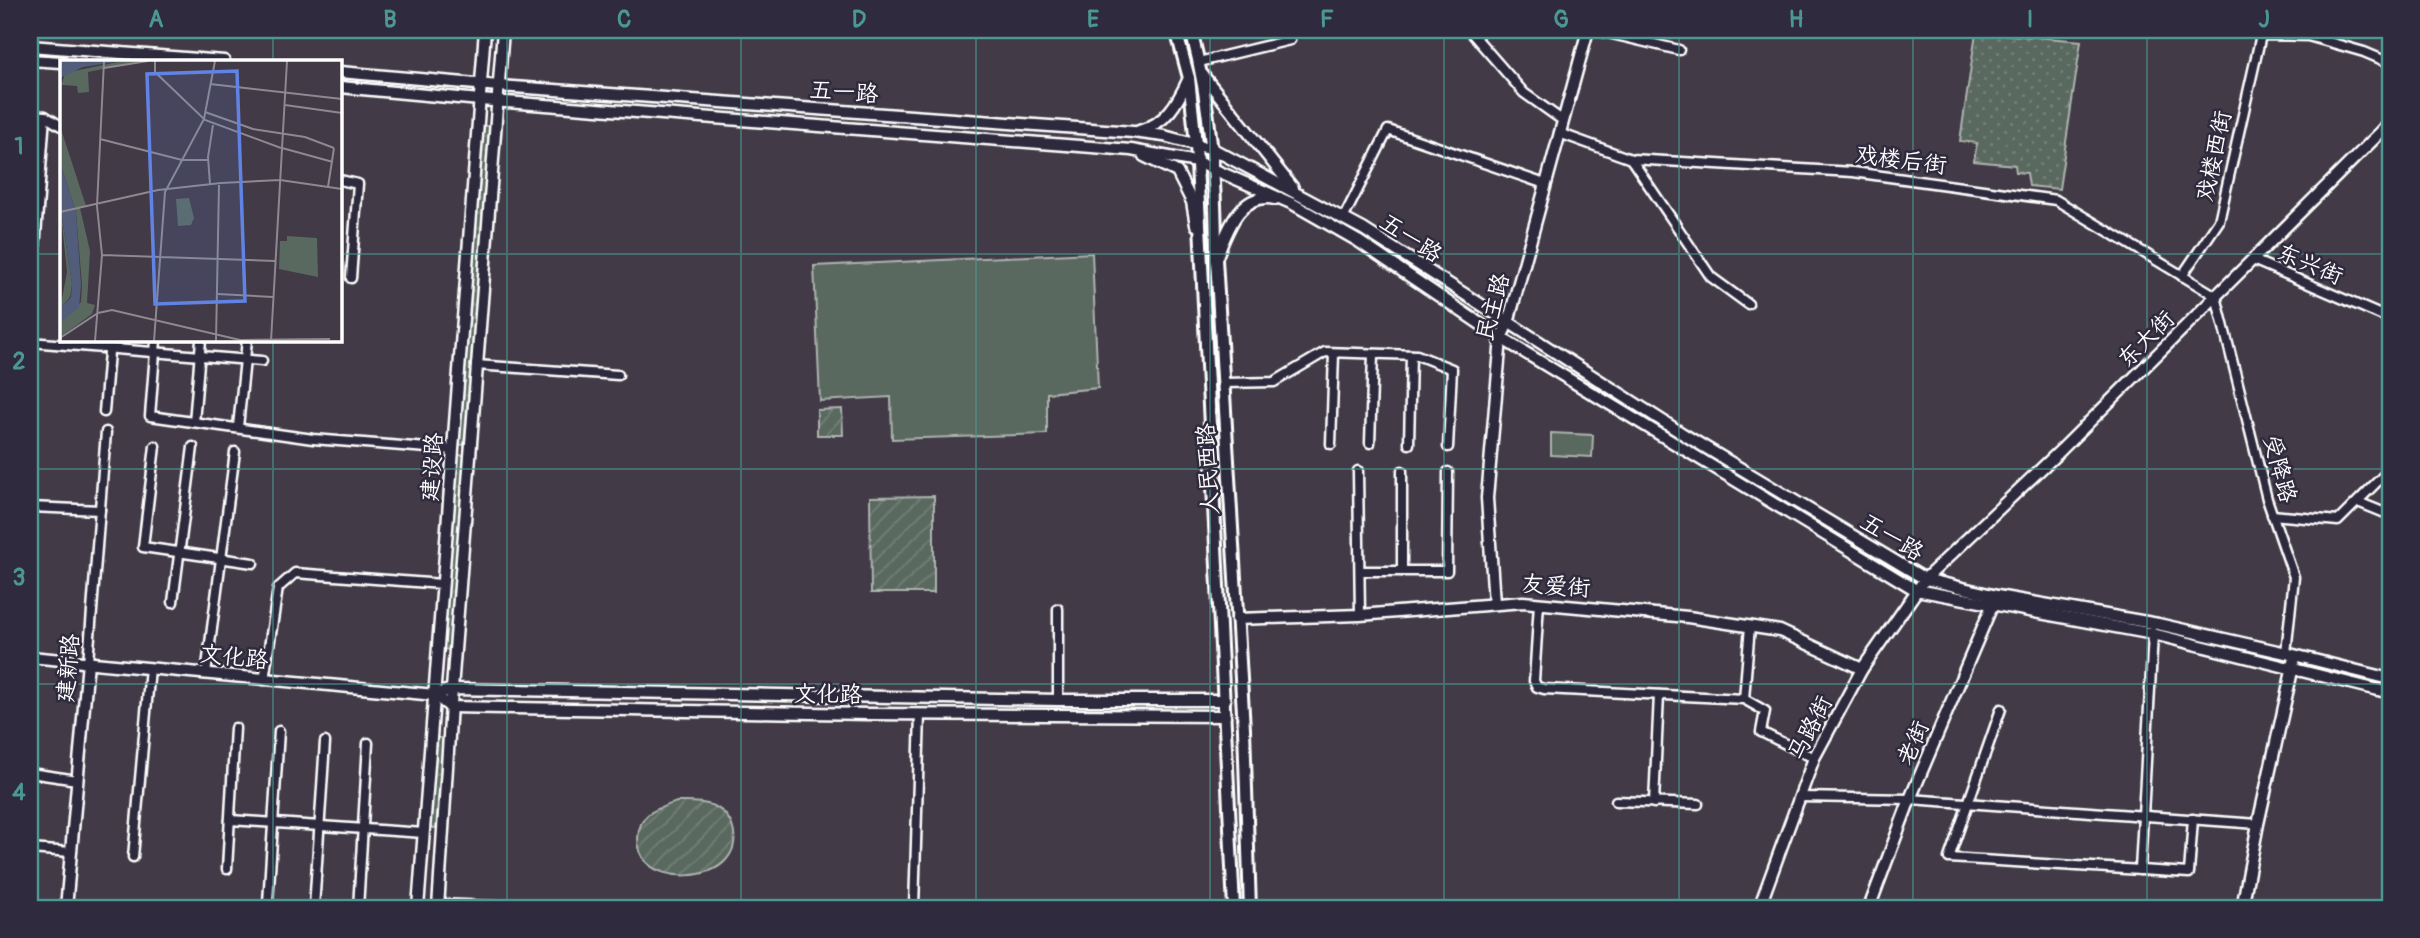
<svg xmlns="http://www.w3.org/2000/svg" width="2420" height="938" font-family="Pangolin,'LXGW WenKai TC',sans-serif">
<defs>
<pattern id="grass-dots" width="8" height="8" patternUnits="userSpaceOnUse" patternTransform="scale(1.75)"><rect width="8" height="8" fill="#5a695f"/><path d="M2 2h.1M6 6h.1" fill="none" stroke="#738077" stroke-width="1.8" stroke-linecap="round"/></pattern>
<pattern id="garden-furrows" width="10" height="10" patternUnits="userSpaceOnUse" patternTransform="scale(1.75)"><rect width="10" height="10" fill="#5a695f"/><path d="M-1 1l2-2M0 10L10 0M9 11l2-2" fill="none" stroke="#738077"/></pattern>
</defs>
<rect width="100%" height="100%" fill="#423a46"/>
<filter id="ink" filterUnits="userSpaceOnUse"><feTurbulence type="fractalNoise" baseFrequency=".0143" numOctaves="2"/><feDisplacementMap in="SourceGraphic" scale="14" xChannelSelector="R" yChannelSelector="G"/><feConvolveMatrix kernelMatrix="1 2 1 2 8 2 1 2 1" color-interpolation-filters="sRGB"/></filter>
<g filter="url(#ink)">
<g fill="url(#grass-dots)" stroke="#acb4af" stroke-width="2">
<path d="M1976,32L2081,41L2059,189L2029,186L2027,173L2016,172L2015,165L1974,161L1977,143L1960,141Z"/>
<path d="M483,126H490L464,445L457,444Z"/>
<path d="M456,455H464L450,650L442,649Z"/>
<path d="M437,738H443L436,828H430Z"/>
</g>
<g fill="url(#garden-furrows)" stroke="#acb4af" stroke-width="2">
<path d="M842,409L843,435H817V410Z"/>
<path d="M934,496V593H871L870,497Z"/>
<path d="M677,802C688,802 703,801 714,806C735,817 741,843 726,860C710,879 665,881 647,863C640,856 638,848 638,838C639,813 655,809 677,802Z"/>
</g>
<g fill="#5a695f" stroke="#acb4af" stroke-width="2">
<path d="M1092,253L1098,388L1047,393V434L892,439L891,397L820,401L814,266Z"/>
<path d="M1551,433L1593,435L1592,457L1551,455Z"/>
</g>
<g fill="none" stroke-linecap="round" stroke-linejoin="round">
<defs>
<g id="minor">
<path d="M1469,30L1524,93L1562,120"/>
<path d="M1595,30L1679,50"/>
<path d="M1199,62L1290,40L1287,30"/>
<path d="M30,115L45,116L61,126"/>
<path d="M1559,133L1631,159L1853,172L2056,200L2216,296L2267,499L2294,577L2286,653"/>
<path d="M1631,159L1711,277L1748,304"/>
<path d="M340,180L358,184L351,278"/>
<path d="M1343,219L1388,130L1545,184"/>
<path d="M35,249L45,116"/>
<path d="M2253,260L2390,319"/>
<path d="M2182,276L2219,221L2261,35L2308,36L2364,52L2390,63"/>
<path d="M156,340L150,416L313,439L453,450"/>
<path d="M30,342L262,361"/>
<path d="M476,365L618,375"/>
<path d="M1224,383L1274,382L1325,352L1417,355L1452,369L1448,447"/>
<path d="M104,412L110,340"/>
<path d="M194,422L201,340"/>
<path d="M238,427L247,340"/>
<path d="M1370,443L1373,354"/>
<path d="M1331,444L1334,353"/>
<path d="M1409,444L1411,355"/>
<path d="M155,446L143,547L253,563"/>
<path d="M1358,471L1360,615"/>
<path d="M2358,502L2390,515"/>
<path d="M30,507L100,510"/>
<path d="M2272,515L2338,521L2390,469"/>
<path d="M1360,571H1447L1448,472"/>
<path d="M1402,571V471"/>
<path d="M173,602L193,447"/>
<path d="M1539,603L1534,681L1537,687L1544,689L1744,699L1750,626"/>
<path d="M88,662L106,432"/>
<path d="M206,674L235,452"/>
<path d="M264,680L278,588L295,573L442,584"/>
<path d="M1744,699L1765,711L1761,732L1814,758"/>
<path d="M1058,700V609"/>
<path d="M2001,709L1949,858L2189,873L2193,819"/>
<path d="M30,773L77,780"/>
<path d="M1800,797L1910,799L2258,824"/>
<path d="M1616,801L1698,804"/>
<path d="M1654,803L1659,695"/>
<path d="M230,820L424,833"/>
<path d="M30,849L71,852"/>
<path d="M133,857L150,668"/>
<path d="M227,869L235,728"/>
<path d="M2140,870L2153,634"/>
<path d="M268,903L279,731"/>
<path d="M438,904L541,908"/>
<path d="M314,908L325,742"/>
<path d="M358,908L368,743"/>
<path d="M914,908L920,714"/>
</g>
<g id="tertiary">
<path d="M30,46L224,61"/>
<path d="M30,60L61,62"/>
<path d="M340,72L499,86L1133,132L1164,136L1213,149L1363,229L1683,434L1925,579L1997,596L2158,624L2286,653L2390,679"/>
<path d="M1202,74L1293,188"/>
<path d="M340,87L480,100L1131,150L1197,162L1293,204L1358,241L1501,338L1916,590L2153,634L2390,693"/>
<path d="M1139,131C1166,124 1178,102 1189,78"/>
<path d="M1144,156L1177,172L1192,202L1196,225"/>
<path d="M1216,259C1227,232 1239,191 1275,199"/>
<path d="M1494,603L1487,498L1501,338L1508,323L1588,30"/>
<path d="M1237,619L1360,615L1523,602L1688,617L1780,631L1862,669"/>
<path d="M30,657L435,695L452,689L1058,700H1225"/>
<path d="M435,695L450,707L868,714L1225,716"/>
<path d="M66,908L88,662"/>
<path d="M418,908L485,30"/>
<path d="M438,908L452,689L503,30"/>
<path d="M1759,908L1814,758L1862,669L1925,579L2062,449L2390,123"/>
<path d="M1869,908L1910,799L1994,601"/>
<path d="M2242,908L2258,824L2294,662"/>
</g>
<g id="secondary">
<path d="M1176,30L1189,78L1196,144L1234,908"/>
<path d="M1191,30C1211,107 1216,180 1216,259L1244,729L1250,908"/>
</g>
</defs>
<use href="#minor" stroke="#fff" stroke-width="13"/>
<use href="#tertiary" stroke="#fff" stroke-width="15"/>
<use href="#secondary" stroke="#fff" stroke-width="16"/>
<use href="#minor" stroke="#2f2a3d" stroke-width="8"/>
<use href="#tertiary" stroke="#2f2a3d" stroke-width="10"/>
<use href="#secondary" stroke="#2f2a3d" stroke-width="10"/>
</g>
</g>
<path fill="none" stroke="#4b9892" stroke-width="2" stroke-opacity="0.55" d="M273,30V61M507,30V908M741,30V908M976,30V908M1210,30V908M1444,30V908M1679,30V908M1913,30V908M2147,30V908M30,254H61M340,254H2390M273,340V908M30,469H2390M30,684H2390"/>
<g text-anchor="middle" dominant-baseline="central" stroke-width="5" stroke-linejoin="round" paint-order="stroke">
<g font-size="23" fill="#fff" stroke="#2f2a3d">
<text transform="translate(844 92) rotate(4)">五一路</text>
<text transform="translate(2214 156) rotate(-78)">戏楼西街</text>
<text transform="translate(1901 160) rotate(7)">戏楼后街</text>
<text transform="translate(1411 238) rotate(33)">五一路</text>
<text transform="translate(2310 264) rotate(23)">东兴街</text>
<text transform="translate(1493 307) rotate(-75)">民主路</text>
<text transform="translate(2146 339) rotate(-45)">东大街</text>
<text transform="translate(432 467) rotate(-86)">建设路</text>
<text transform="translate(1208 469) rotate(-93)">人民西路</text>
<text transform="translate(2280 469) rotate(75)">受降路</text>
<text transform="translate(1892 537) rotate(31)">五一路</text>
<text transform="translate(1556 586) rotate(4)">友爱街</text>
<text transform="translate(234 657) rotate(6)">文化路</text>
<text transform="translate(68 668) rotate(-85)">建新路</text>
<text transform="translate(828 694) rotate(1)">文化路</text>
<text transform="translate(1810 728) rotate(-63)">马路街</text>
<text transform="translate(1913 743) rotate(-67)">老街</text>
</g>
</g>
<g transform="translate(60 60)">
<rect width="282" height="282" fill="#423a46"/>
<path d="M62,1H83L28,12L29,32L18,33L17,26L2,25L0,30L5,13ZM0,66L26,146L20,148L30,191L27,243L35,245L32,254L0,277V263L21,242L22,225L16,152L0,102ZM0,145L12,224L10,237L0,249L7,212ZM227,176L257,178L258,217L219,209L220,181H227Z" fill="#5a695f"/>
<path d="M129,138L134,158L131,165L118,166L116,139Z" fill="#5a695f"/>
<path d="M0,1H61L23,7L0,18ZM0,102L16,152L21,225L19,247L0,263V249L11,237L12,224L0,144Z" fill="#515d7a"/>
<path fill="none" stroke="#8e8990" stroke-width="2" d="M95,1V12L145,60L221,88M44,8L88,1M150,24L282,39M225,45L282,53M145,52L193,69L245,77L274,88M40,79L122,100H148M222,88L273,102M150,124L148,97L153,65M268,127L274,88M0,152L98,130L161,123L220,120L282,129M42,195L215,201M158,234L213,237M0,278L38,253L52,250L180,280L270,279M35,281L42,195L37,146L44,1M94,281L105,132L144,59L155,1M156,281L159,125M211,281L227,1"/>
<path fill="#6183e4" fill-opacity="0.15" stroke="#6183e4" stroke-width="3.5" d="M177,11L185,241L95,244L87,14Z"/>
<rect width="282" height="282" fill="none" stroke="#fff" stroke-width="3.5"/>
</g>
<rect width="2420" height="938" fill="none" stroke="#2f2a3d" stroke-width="77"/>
<rect x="38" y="38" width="2344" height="862" fill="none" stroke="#4b9892" stroke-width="2.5"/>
<g font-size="23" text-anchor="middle" font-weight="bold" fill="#4b9892">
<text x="156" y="27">A</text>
<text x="390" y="27">B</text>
<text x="624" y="27">C</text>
<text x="859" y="27">D</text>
<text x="1093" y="27">E</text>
<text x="1327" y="27">F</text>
<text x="1561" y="27">G</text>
<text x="1796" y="27">H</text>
<text x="2030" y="27">I</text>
<text x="2264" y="27">J</text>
<text x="19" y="154">1</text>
<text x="19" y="369">2</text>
<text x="19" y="585">3</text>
<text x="19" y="800">4</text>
</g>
</svg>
